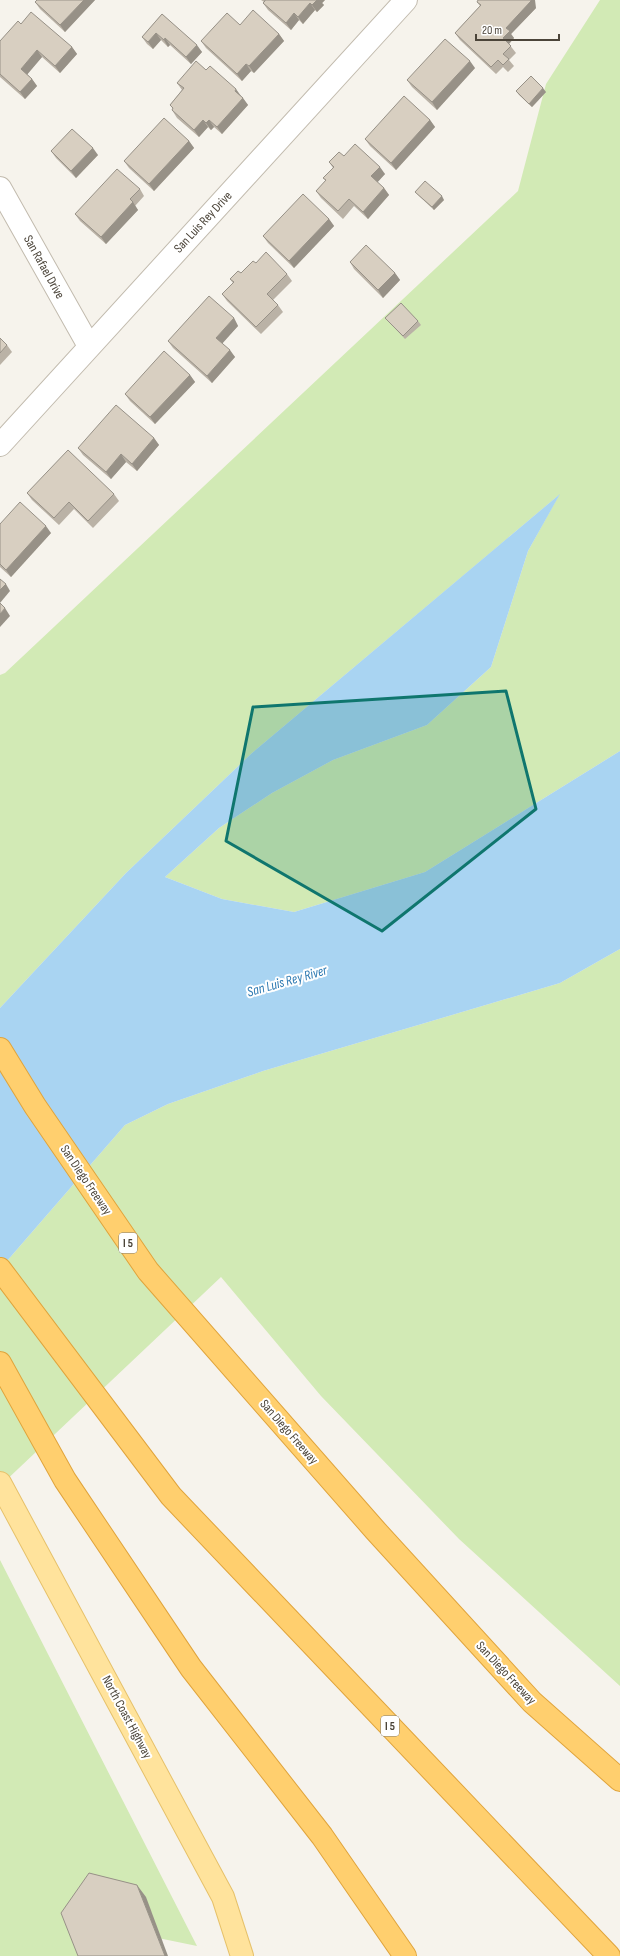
<svg xmlns="http://www.w3.org/2000/svg" width="620" height="1956" font-family="'Sofia Sans Condensed',sans-serif">
<rect width="100%" height="100%" fill="#f6f3ec"/>
<g fill="#d2eab5">
<path d="M600,0H620V751L425,872L294,912L222,899L165,877L219,828L272,793L333,760L427,725L491,667L528,551L559,495L252,753L126,873L0,1008V675L5,673L518,191L546,84Z"/>
<path d="M620,949V1686L459,1539L321,1396L221,1277L0,1486V1269L125,1125L168,1104L263,1071L560,983Z"/>
<path d="M0,1560L197,1946L124,1931L85,1956H0Z"/>
</g>
<path fill="#a9d4f2" d="M560,494L528,551L491,667L427,725L333,760L272,793L219,828L165,877L222,899L294,912L425,872L620,751V949L560,983L263,1071L168,1104L125,1125L0,1269V1008L126,873L252,753Z"/>
<g fill="none" stroke-linecap="round" stroke-linejoin="round">
<defs>
<g id="street">
<path d="M0,188L89,346"/>
<path d="M0,445L406,0"/>
</g>
<path id="primary" d="M0,1483L223,1897L242,1956"/>
<g id="highway">
<path d="M0,1049L35,1106L148,1271L375,1530L532,1702L620,1780"/>
<path d="M0,1269L171,1496L609,1956"/>
<path d="M0,1363L65,1480L191,1668L322,1836L405,1956"/>
</g>
</defs>
<use href="#street" stroke="#c2bbae" stroke-width="24"/>
<use href="#primary" stroke="#e6c16a" stroke-width="24"/>
<use href="#highway" stroke="#e0a43c" stroke-width="24"/>
<use href="#street" stroke="#fff" stroke-width="22"/>
<use href="#primary" stroke="#ffe39c" stroke-width="22"/>
<use href="#highway" stroke="#ffcf6e" stroke-width="22"/>
</g>
<g fill="#bab2a6">
<path d="M37,0H95L65,32L40,9L35,2Z"/>
<path d="M261,0H325L322,3L324,5L317,12L315,10L303,24L299,20L291,30L268,10L263,3L264,2Z"/>
<path d="M477,2L536,8L511,34L514,38L509,44L516,53L509,60L514,66L508,72L503,67L496,74L460,40L455,33L480,6Z"/>
<path d="M162,14L202,52L191,64L170,45L168,47L161,40L153,49L147,44L142,37Z"/>
<path d="M21,24L72,47L77,54L60,73L42,57L27,74L32,79L37,86L25,99L0,77V41Z"/>
<path d="M240,25L279,34L284,41L254,73L251,71L242,81L206,48L201,41Z"/>
<path d="M475,68L437,110L412,87L407,80Z"/>
<path d="M206,70L241,96L248,105L222,134L214,127L211,130L208,127L199,137L177,118L172,110L173,109L170,105L182,90L177,83Z"/>
<path d="M516,91L546,92L532,107L519,95Z"/>
<path d="M430,120L435,127L396,170L370,146L365,139Z"/>
<path d="M189,141L194,148L154,191L129,168L124,161Z"/>
<path d="M51,151L98,155L76,178L56,158Z"/>
<path d="M344,156L385,174L377,182L384,188L389,195L368,219L354,206L343,219L321,198L316,191L326,181L323,178L333,168L329,162Z"/>
<path d="M140,189L144,196L135,206L138,210L106,244L80,221L75,214Z"/>
<path d="M415,192L444,200L434,210L418,195Z"/>
<path d="M329,219L334,226L294,268L268,243L263,236Z"/>
<path d="M350,262L395,273L400,280L383,298L354,269Z"/>
<path d="M256,263L287,274L292,281L273,300L278,305L283,312L261,334L227,301L222,294L233,283L230,279L241,273Z"/>
<path d="M234,318L238,326L222,343L235,357L212,383L173,348L168,341Z"/>
<path d="M385,318L418,321L421,325L405,339L388,321Z"/>
<path d="M0,338L7,345L12,352L0,365Z"/>
<path d="M190,375L195,382L155,424L130,401L125,394Z"/>
<path d="M154,438L159,445L137,471L126,462L111,479L83,455L78,448Z"/>
<path d="M27,493L114,494L119,501L93,528L74,509L59,525L32,500Z"/>
<path d="M0,524L51,533L11,577L0,567Z"/>
</g>
<g fill="#979187">
<path d="M84,0H95L65,32L60,25Z"/>
<path d="M317,0H325L322,3L324,5L317,12L312,5Z"/>
<path d="M531,0H535L536,8L511,34L514,38L508,45L503,38L506,28Z"/>
<path d="M310,3L315,10L303,24L298,17Z"/>
<path d="M294,13L299,20L291,30L286,23Z"/>
<path d="M156,33L161,40L153,49L148,42Z"/>
<path d="M279,34L284,41L254,73L249,66Z"/>
<path d="M165,38L170,45L168,47L164,40Z"/>
<path d="M197,45L202,52L191,64L186,57Z"/>
<path d="M72,47L77,54L60,73L55,66Z"/>
<path d="M37,50L42,57L26,76L21,69Z"/>
<path d="M470,61L475,68L437,110L432,102Z"/>
<path d="M246,64L251,71L242,81L237,74Z"/>
<path d="M32,79L37,86L25,99L20,92Z"/>
<path d="M543,88L546,92L532,107L529,104Z"/>
<path d="M236,89L241,96L240,98L235,91Z"/>
<path d="M243,98L248,105L222,134L217,127Z"/>
<path d="M203,120L208,127L199,137L194,130Z"/>
<path d="M209,120L214,127L211,130L206,123Z"/>
<path d="M430,120L435,127L396,170L391,163Z"/>
<path d="M189,141L194,148L154,191L149,184Z"/>
<path d="M93,148L98,155L76,178L71,171Z"/>
<path d="M380,167L385,174L376,184L371,176Z"/>
<path d="M384,188L389,195L368,219L363,212Z"/>
<path d="M442,196L444,200L434,210L432,207Z"/>
<path d="M133,202L138,210L106,244L101,237Z"/>
<path d="M329,219L334,226L294,268L289,261Z"/>
<path d="M395,273L400,280L383,298L378,290Z"/>
<path d="M234,318L238,326L221,345L216,338Z"/>
<path d="M230,350L235,357L212,383L207,376Z"/>
<path d="M190,375L195,382L155,424L150,417Z"/>
<path d="M154,438L159,445L137,471L132,464Z"/>
<path d="M121,454L126,462L111,479L106,472Z"/>
<path d="M46,526L51,533L11,577L6,570Z"/>
<path d="M6,584L10,591L0,603V590Z"/>
<path d="M5,608L10,616L0,627V614Z"/>
<path d="M137,1885L146,1897L168,1956H165Z"/>
</g>
<g fill="#d8cfc1" stroke="#979187">
<path d="M37,0H84L60,25L35,2Z"/>
<path d="M265,0H317L312,5L310,3L298,17L294,13L286,23L263,3L265,1Z"/>
<path d="M478,0H531V1L506,28L510,31L503,38L511,46L503,54L509,59L503,65L498,60L491,67L455,33L481,5L477,2Z"/>
<path d="M253,10L279,34L249,66L246,64L237,74L201,41L227,13L240,25Z"/>
<path d="M31,12L72,47L55,66L37,50L21,69L32,79L20,92L0,74V41L18,21L21,24Z"/>
<path d="M162,14L197,45L186,57L165,38L164,40L156,33L148,42L142,37Z"/>
<path d="M445,39L470,61L432,102L407,80Z"/>
<path d="M196,61L206,70L210,66L236,89L235,91L243,98L217,127L209,120L206,123L203,120L194,130L172,110L173,108L170,105L184,88L177,83Z"/>
<path d="M531,76L543,88L529,104L516,91Z"/>
<path d="M404,96L430,120L391,163L365,139Z"/>
<path d="M164,118L189,141L149,184L124,161Z"/>
<path d="M72,129L93,148L71,171L51,151Z"/>
<path d="M355,144L380,167L371,176L384,188L363,212L349,199L338,211L316,191L326,180L323,178L334,167L329,162L339,152L344,156Z"/>
<path d="M117,169L140,189L130,199L133,202L101,237L75,214Z"/>
<path d="M425,181L442,196L432,207L415,192Z"/>
<path d="M303,194L329,219L289,261L263,236Z"/>
<path d="M366,245L395,273L378,290L350,262Z"/>
<path d="M266,252L287,274L267,294L278,305L256,327L222,294L234,282L230,279L238,271L241,273L253,261L256,263Z"/>
<path d="M209,296L234,318L216,338L230,350L207,376L168,341Z"/>
<path d="M401,303L418,321L403,336L385,318Z"/>
<path d="M0,338L7,345L0,353Z"/>
<path d="M164,351L190,375L150,417L125,394Z"/>
<path d="M116,405L154,438L132,464L121,454L106,472L78,448Z"/>
<path d="M68,450L114,494L88,521L69,502L54,518L27,493Z"/>
<path d="M20,502L46,526L6,570L0,564V524Z"/>
<path d="M0,579L6,584L0,590Z"/>
<path d="M0,603L5,608L0,614Z"/>
<path d="M89,1873L137,1885L165,1956H78L61,1913Z"/>
</g>
<path fill="#0f766e" fill-opacity="0.2" stroke="#0f766e" stroke-width="3" stroke-linejoin="round" d="M506,691L536,809L382,931L226,841L253,707Z"/>
<g text-anchor="middle" dominant-baseline="central" stroke-width="4" stroke-linejoin="round" paint-order="stroke">
<g fill="#fff" stroke="#817c74" stroke-width="1">
<rect x="119" y="1233" width="18" height="20" rx="3"/>
<rect x="381" y="1716" width="18" height="20" rx="3"/>
</g>
<g font-size="12" font-weight="bold" fill="#4b4439">
<text x="128" y="1243">I 5</text>
<text x="390" y="1726">I 5</text>
</g>
<g font-size="13" fill="#4b4439" stroke="#fff">
<text transform="translate(203 222) rotate(-47)">San Luis Rey Drive</text>
<text transform="translate(44 267) rotate(61)">San Rafael Drive</text>
<text transform="translate(86 1180) rotate(56)">San Diego Freeway</text>
<text transform="translate(289 1432) rotate(49)">San Diego Freeway</text>
<text transform="translate(506 1673) rotate(47)">San Diego Freeway</text>
<text transform="translate(127 1717) rotate(62)">North Coast Highway</text>
</g>
<g font-size="14" font-style="italic" fill="#2e7ab2" stroke="#fff">
<text transform="translate(287 981) rotate(-16)">San Luis Rey River</text>
</g>
</g>
<path d="M476 34v6h83v-6" fill="none" stroke="#4b4439" stroke-width="2"/>
<text x="482" y="34" font-size="12" fill="#4b4439" stroke="#ffffff" stroke-width="3" paint-order="stroke">20 m</text>
</svg>
